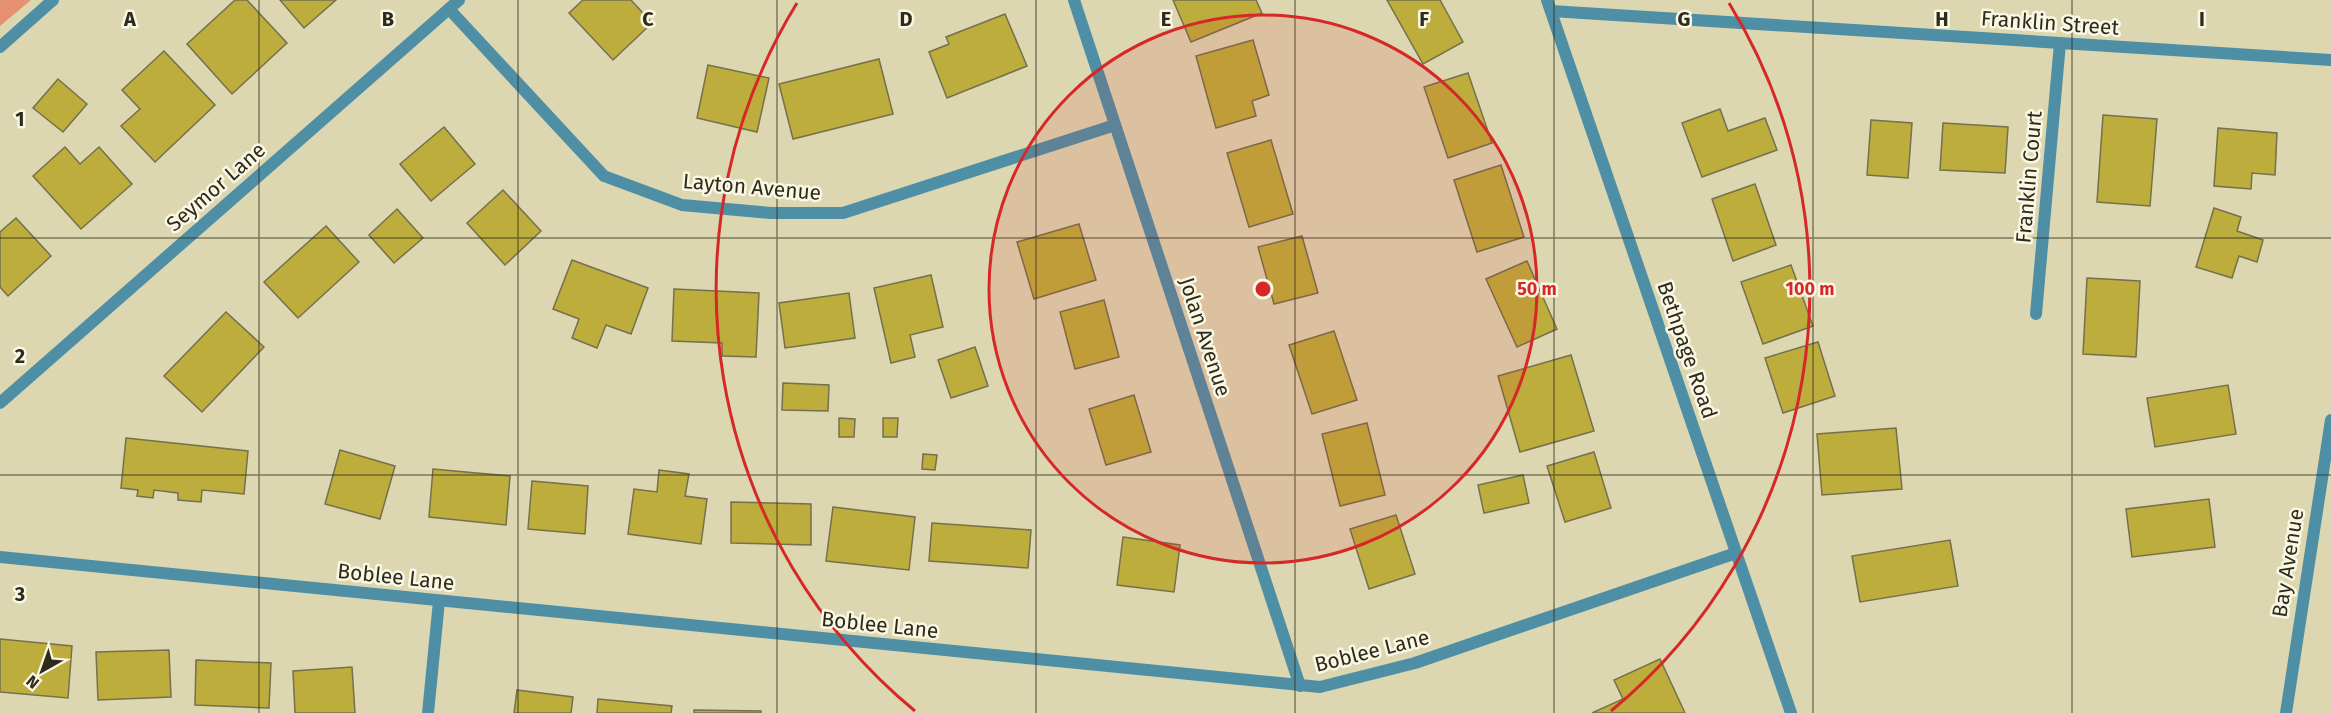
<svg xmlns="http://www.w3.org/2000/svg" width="2331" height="713" font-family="'Fira Sans',sans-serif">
<rect width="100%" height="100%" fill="#dcd7b0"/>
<path fill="#e69070" d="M0,0H31L0,26Z"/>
<g fill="#bdad3c" stroke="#75704d" stroke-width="1.5">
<path d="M235,0H247L287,43L232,94L187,44Z"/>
<path d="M280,0H336L304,28Z"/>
<path d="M583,0H631L652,23L613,60L569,13Z"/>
<path d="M1173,0H1256L1262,13L1191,42Z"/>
<path d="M1387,0H1440L1463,42L1423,64Z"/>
<path d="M1005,14L1027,66L947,98L929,52L949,44L946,37Z"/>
<path d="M1253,40L1269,95L1252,101L1256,116L1216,128L1196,56Z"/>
<path d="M164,51L215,105L155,162L121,126L140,109L122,90Z"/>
<path d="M879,59L893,114L793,139L779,84Z"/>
<path d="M708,65L769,78L757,132L697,118Z"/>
<path d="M1468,73L1492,143L1448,158L1424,87Z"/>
<path d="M58,79L87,104L63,132L33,108Z"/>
<path d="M1720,109L1728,131L1765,118L1777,150L1702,177L1682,123Z"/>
<path d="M2103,115L2157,119L2150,206L2097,202Z"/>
<path d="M1871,120L1912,123L1908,178L1867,175Z"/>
<path d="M1943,123L2008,127L2005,173L1940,170Z"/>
<path d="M444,127L475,164L431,201L400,164Z"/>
<path d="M2218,128L2277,133L2275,175L2252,173L2251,189L2214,186Z"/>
<path d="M1271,140L1293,214L1249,227L1227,153Z"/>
<path d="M65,147L80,164L99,147L132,184L81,229L33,176Z"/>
<path d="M1501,165L1524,237L1477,252L1454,180Z"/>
<path d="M1755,184L1776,245L1733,261L1712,199Z"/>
<path d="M503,190L541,231L505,265L467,223Z"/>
<path d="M2214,208L2241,217L2237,231L2263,240L2257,262L2239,256L2232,278L2196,267Z"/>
<path d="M397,209L423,238L394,263L369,235Z"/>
<path d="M16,218L51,256L8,296L0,287V232Z"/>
<path d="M1079,224L1096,280L1034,299L1017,242Z"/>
<path d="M326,226L359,262L298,318L264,282Z"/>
<path d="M1302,236L1318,293L1274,304L1258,247Z"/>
<path d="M572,260L648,288L631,334L606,325L597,348L572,338L579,319L553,309Z"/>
<path d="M1527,261L1557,329L1517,347L1486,279Z"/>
<path d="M1791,265L1813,326L1763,344L1741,282Z"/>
<path d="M931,275L943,327L910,335L915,357L891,363L874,288Z"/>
<path d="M2087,278L2140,281L2136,357L2083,354Z"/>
<path d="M674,289L759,293L756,357L722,356V343L672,341Z"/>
<path d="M849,293L855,338L785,348L779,303Z"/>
<path d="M1104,300L1119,357L1075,369L1060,312Z"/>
<path d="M226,312L264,347L202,412L164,376Z"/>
<path d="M1334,331L1357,400L1312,414L1289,345Z"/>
<path d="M1818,342L1835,396L1783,413L1765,358Z"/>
<path d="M975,347L988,386L951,398L938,360Z"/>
<path d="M1571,355L1594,431L1520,452L1498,376Z"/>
<path d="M783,383L829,385L828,411L782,410Z"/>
<path d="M2228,385L2236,434L2155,447L2147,398Z"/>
<path d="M1134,395L1151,452L1106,465L1089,409Z"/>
<path d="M839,418L855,419L854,437H839Z"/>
<path d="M883,418H898L897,437H883Z"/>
<path d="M1367,423L1385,495L1340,506L1322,434Z"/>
<path d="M1896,428L1902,489L1822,495L1817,434Z"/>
<path d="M126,438L248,451L244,494L202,490L201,502L178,500V493L154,490L153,498L137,496L138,490L121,488Z"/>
<path d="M340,450L395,466L380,519L325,504Z"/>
<path d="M1594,452L1611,508L1565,522L1547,466Z"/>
<path d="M923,454L937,455L935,470L922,469Z"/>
<path d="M433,469L510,476L506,525L429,517Z"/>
<path d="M659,470L689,474L685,496L707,499L701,544L628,534L634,489L657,492Z"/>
<path d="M1523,475L1529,503L1484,513L1478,485Z"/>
<path d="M532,481L588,486L585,534L528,529Z"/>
<path d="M2209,499L2215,547L2132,557L2126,509Z"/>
<path d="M731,502L811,504V545L731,543Z"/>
<path d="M833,507L915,517L909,570L826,561Z"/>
<path d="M1396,515L1415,574L1369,589L1350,529Z"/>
<path d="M932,523L1031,530L1028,568L929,561Z"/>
<path d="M1123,537L1180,545L1174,592L1117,585Z"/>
<path d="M1950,540L1958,586L1860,602L1852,556Z"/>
<path d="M0,639L72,646L68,698L0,692Z"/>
<path d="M169,650L171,697L98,700L96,652Z"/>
<path d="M1660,659L1685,713H1592L1623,699L1614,680Z"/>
<path d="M196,660L271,663L269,708L195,705Z"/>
<path d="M352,667L355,713H295L293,671Z"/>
<path d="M517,690L573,697L571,713H514Z"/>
<path d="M598,699L672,706L671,713H597Z"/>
<path d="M694,710L761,711V713H694Z"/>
</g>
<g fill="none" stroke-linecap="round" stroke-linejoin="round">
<g stroke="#4e8fa5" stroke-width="12">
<path d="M1074,0L1300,686"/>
<path d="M1547,0L1791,713"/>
<path d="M449,9L604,176L682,205L771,213H843L1115,125"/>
<path d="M1551,11L2331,60"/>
<path d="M0,47L53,0"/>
<path d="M2036,314L2060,43"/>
<path d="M0,403L459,0"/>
<path d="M0,557L1320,687L1415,663L1736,553"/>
<path d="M428,713L439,601"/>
<path d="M2286,713L2331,420"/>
</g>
</g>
<path fill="none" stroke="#2d2b1b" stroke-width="1.5" stroke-opacity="0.55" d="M259,0V713M518,0V713M777,0V713M1036,0V713M1295,0V713M1554,0V713M1813,0V713M2072,0V713M0,238H2331M0,475H2331"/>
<circle cx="1263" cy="289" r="274" fill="#d62828" fill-opacity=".12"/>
<g fill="none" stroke="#d62828" stroke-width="3">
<circle cx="1263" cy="289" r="274"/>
<path d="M915 711A547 547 0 0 1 797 3M1729 3A547 547 0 0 1 1611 711"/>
</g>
<g text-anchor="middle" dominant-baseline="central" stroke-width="5" stroke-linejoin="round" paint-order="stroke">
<g font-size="21" fill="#2d2b1b" stroke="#faf7e4">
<text transform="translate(2050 23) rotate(4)">Franklin Street</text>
<text transform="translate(2029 177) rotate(-85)">Franklin Court</text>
<text transform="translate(216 187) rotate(-41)">Seymor Lane</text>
<text transform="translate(752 187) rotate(5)">Layton Avenue</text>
<text transform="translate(1205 337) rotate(72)">Jolan Avenue</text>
<text transform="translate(1687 350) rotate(71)">Bethpage Road</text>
<text transform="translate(2288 563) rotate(-81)">Bay Avenue</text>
<text transform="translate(396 577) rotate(6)">Boblee Lane</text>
<text transform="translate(880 625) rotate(6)">Boblee Lane</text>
<text transform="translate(1372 651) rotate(-14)">Boblee Lane</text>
</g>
</g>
<g font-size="20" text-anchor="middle" font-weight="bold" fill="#2d2b1b" stroke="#faf7e4" stroke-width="5" stroke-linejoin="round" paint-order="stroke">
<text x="130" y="26">A</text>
<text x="388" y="26">B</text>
<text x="648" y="26">C</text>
<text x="906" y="26">D</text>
<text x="1166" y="26">E</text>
<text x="1424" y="26">F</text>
<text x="1684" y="26">G</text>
<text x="1942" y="26">H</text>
<text x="2202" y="26">I</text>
<text x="20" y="126">1</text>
<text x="20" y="363">2</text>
<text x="20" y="601">3</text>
</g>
<circle cx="1263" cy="289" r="9" fill="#d62828" stroke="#faf7e4" stroke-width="3"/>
<g font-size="18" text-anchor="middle" font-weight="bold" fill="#d62828" stroke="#faf7e4" stroke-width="5" stroke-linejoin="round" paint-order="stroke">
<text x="1537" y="295">50 m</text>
<text x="1810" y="295">100 m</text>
</g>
<g transform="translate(42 671) rotate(220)" stroke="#faf7e4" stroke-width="4.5" paint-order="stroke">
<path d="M0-4.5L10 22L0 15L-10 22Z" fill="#2d2b1b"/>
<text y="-9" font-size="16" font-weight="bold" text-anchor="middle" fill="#2d2b1b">N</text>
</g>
</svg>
